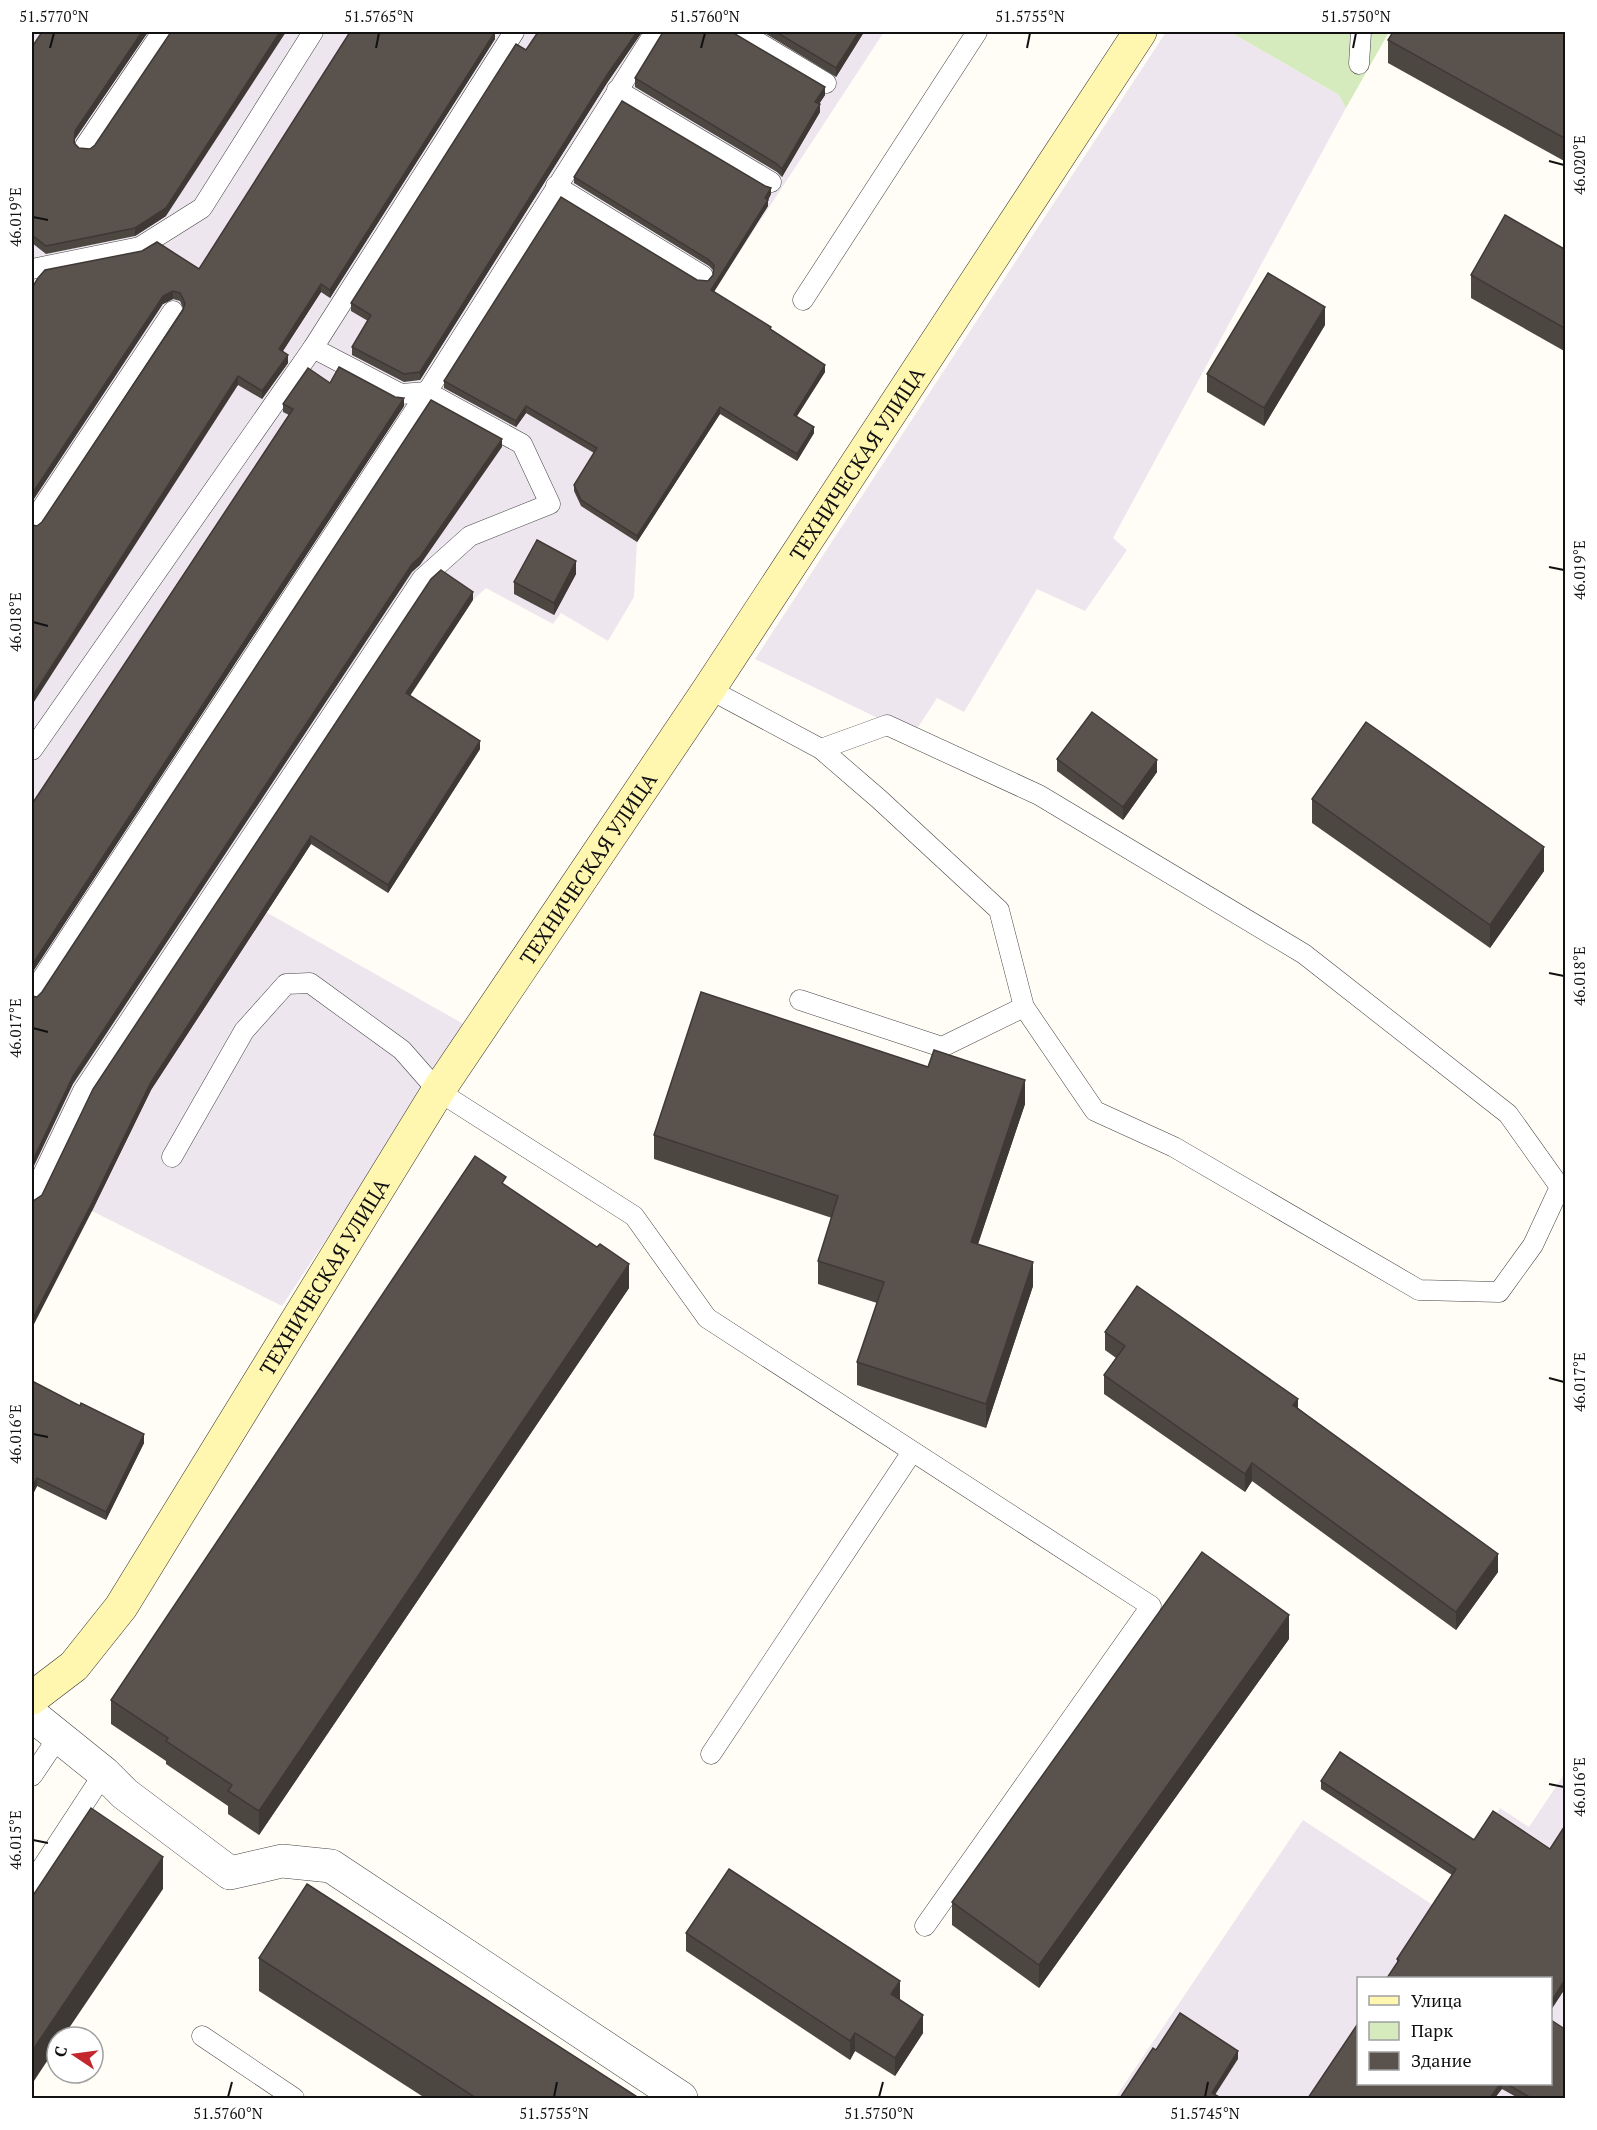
<svg xmlns="http://www.w3.org/2000/svg" width="1597" height="2130" font-family="'PT Serif',serif">
<rect width="100%" height="100%" fill="#fffdf5"/>
<g fill="#eee6ef" fill-rule="evenodd">
<path d="M32,32H884L711,296L771,334L637,542L634,597L608,641L561,613L553,624L486,588L473,600L266,912L467,1026L282,1306L92,1211L32,1328Z"/>
<path d="M1166,32H1230L1339,95L1346,108L1113,538L1127,550L1085,611L1037,589L964,712L937,698L913,735L755,659Z"/>
<path d="M1565,1773V2098H1115L1303,1820L1436,1907L1500,1808L1529,1827ZM1358,1978H1550V2084H1358Z"/>
</g>
<path fill="#d5ebbd" d="M1230,32H1389L1346,108L1339,95Z"/>
<g fill="none" stroke-linecap="round" stroke-linejoin="round">
<defs>
<g id="lane">
<path d="M741,32L826,83"/>
<path d="M1359,64L1361,32"/>
<path d="M617,90L771,182"/>
<path d="M85,146L162,32"/>
<path d="M556,186L703,276"/>
<path d="M32,269L140,247L202,208L313,32"/>
<path d="M803,300L977,32"/>
<path d="M427,392L401,394L313,348L514,32"/>
<path d="M32,523L173,311"/>
<path d="M709,689L821,749L887,725L1039,795L1304,954L1508,1114L1560,1187L1533,1245L1499,1292L1419,1290L1174,1147L1095,1111L1024,1007L999,910L879,799L821,749"/>
<path d="M32,750L313,348"/>
<path d="M32,994L427,392"/>
<path d="M800,1000L942,1047L1024,1007"/>
<path d="M172,1157L244,1031L286,984L310,983L402,1050L438,1091L634,1216L707,1318L1151,1606L925,1926"/>
<path d="M32,1197L83,1091L422,579L470,536L550,504L522,444L427,392L655,32"/>
<path d="M711,1754L912,1452"/>
<path d="M32,1776L59,1736"/>
<path d="M32,1883L104,1773"/>
<path d="M202,2036L294,2098"/>
</g>
<path id="street" d="M32,1715L104,1773L125,1794L230,1873L282,1861L331,1866L681,2098"/>
<g id="secondary">
<path id="s1" d="M32,1698L74,1666L121,1607L438,1091L709,689L1140,32"/>
</g>
</defs>
<use href="#lane" stroke="#444" stroke-width="21"/>
<use href="#street" stroke="#444" stroke-width="34"/>
<use href="#secondary" stroke="#333" stroke-width="34"/>
<use href="#lane" stroke="#fff" stroke-width="20"/>
<use href="#street" stroke="#fff" stroke-width="33"/>
<use href="#secondary" stroke="#fff6b0" stroke-width="33"/>
</g>
<g fill="#4d4742">
<path d="M42,32H148L75,139V143L79,148L166,216L135,236L46,254L32,243V47Z"/>
<path d="M495,32V39L330,298L321,292L283,351L288,363L262,399L238,385L37,526L42,522L183,308L180,301L173,299L163,304L32,288L199,269Z"/>
<path d="M538,32H642L607,83L420,380L404,382L352,355V347L368,321L351,311V303L526,50Z"/>
<path d="M763,32H864L836,77Z"/>
<path d="M1566,32V162L1388,63V40Z"/>
<path d="M735,34L825,95L819,104L820,112L782,177L777,172L635,87V78Z"/>
<path d="M574,177L771,194L768,200V206L714,292L771,330L825,372L796,417L814,433L797,461L720,414L637,542L581,506L574,491V485L594,453L526,413L516,427L444,388V381L697,280L708,281L713,275L714,271L709,266L574,183Z"/>
<path d="M1566,250V352L1471,298V275Z"/>
<path d="M1325,325L1264,426L1207,392V374Z"/>
<path d="M330,383L404,406L32,973V804L289,415L283,412V404Z"/>
<path d="M576,574L554,615L514,594V582Z"/>
<path d="M473,600L410,696L480,749L388,893L311,844L151,1090L92,1211L33,1201L42,1195Z"/>
<path d="M1057,759L1157,772L1123,820L1057,771Z"/>
<path d="M1312,799L1544,871L1490,948L1312,823Z"/>
<path d="M1025,1104L978,1244L1033,1286L986,1428L857,1385V1362L877,1303L818,1284V1261L832,1218L654,1159V1135Z"/>
<path d="M506,1186L629,1288L259,1835L228,1814V1806L166,1764V1761L111,1724V1700Z"/>
<path d="M1105,1332L1298,1408L1498,1572L1456,1630L1252,1481L1245,1492L1104,1394V1375L1116,1358L1105,1350Z"/>
<path d="M32,1381L144,1443L106,1520L37,1486L32,1496Z"/>
<path d="M1289,1639L1039,1988L952,1925V1902Z"/>
<path d="M1321,1781L1474,1840L1550,1849L1566,1824V1987L1551,2010V1978L1397,1963V1959L1452,1875L1321,1789Z"/>
<path d="M686,1933L900,1999V2000L923,2033L895,2076L855,2051L850,2060L686,1951Z"/>
<path d="M259,1958L639,2098H425L259,1991Z"/>
<path d="M1359,2084H1551L1566,2098H1518L1502,2089Z"/>
</g>
<g fill="#3f3936">
<path d="M142,32H148L75,139L74,151L75,131Z"/>
<path d="M280,32H286L166,216L135,236V228Z"/>
<path d="M495,32V39L330,298V290Z"/>
<path d="M637,32H642L607,83L420,380V372L607,75Z"/>
<path d="M859,32H864L836,77V68Z"/>
<path d="M825,87V95L815,110V102Z"/>
<path d="M820,104V112L782,177V169Z"/>
<path d="M771,188V194L768,200V206L711,296V290Z"/>
<path d="M321,284V292L279,357V349Z"/>
<path d="M173,291V299L163,304L32,502V494L163,296Z"/>
<path d="M1325,307V325L1264,426V408Z"/>
<path d="M288,355V363L262,399V391Z"/>
<path d="M825,365V372L794,421V415Z"/>
<path d="M238,376V385L32,705V697Z"/>
<path d="M404,398V406L32,973V965Z"/>
<path d="M526,406V413L516,427V421Z"/>
<path d="M720,407V414L637,542V536Z"/>
<path d="M814,427V433L797,461V454Z"/>
<path d="M502,439V447L420,565L412,572L73,1084L32,1170V1162L73,1076L412,564Z"/>
<path d="M576,561V574L554,615V603Z"/>
<path d="M473,592V600L406,701V693Z"/>
<path d="M480,741V749L388,893V885Z"/>
<path d="M1157,760V772L1123,820V807Z"/>
<path d="M311,836V844L151,1090L92,1211L32,1328V1320L151,1082Z"/>
<path d="M1544,847V871L1490,948V925Z"/>
<path d="M1025,1080V1104L971,1265V1242Z"/>
<path d="M1033,1262V1286L986,1428V1404Z"/>
<path d="M629,1264V1288L259,1835V1811Z"/>
<path d="M1298,1399V1417L1293,1405Z"/>
<path d="M144,1434V1443L106,1520V1512Z"/>
<path d="M1252,1463V1481L1245,1492V1474Z"/>
<path d="M37,1478V1486L32,1496V1488Z"/>
<path d="M1498,1554V1572L1456,1630V1612Z"/>
<path d="M1289,1615V1639L1039,1988V1965Z"/>
<path d="M163,1857V1889L63,2037H57V2046L32,2084V2051Z"/>
<path d="M1566,1978V1987L1551,2010V2002Z"/>
<path d="M900,1981V1999L891,2013V1994Z"/>
<path d="M923,2015V2033L895,2076V2058Z"/>
<path d="M855,2033V2051L850,2060V2041Z"/>
<path d="M1238,2051V2059L1213,2098L1212,2093Z"/>
<path d="M1500,2084H1502V2089L1495,2098H1490Z"/>
</g>
<g fill="#5a524d" stroke="#3f3936" stroke-width="1.5">
<path d="M42,32H142L75,131L74,143L79,148L90,149L95,145L171,32H280L166,208L135,228L46,246L32,235V47Z"/>
<path d="M350,32H495L330,290L321,284L279,349L288,355L262,391L238,376L32,697V525L37,526L42,522L183,310L185,303L180,293L173,291L163,296L32,494V288L38,278L45,270L142,251L157,242L199,269Z"/>
<path d="M538,32H637L607,75L420,372L404,374L352,347L371,315L351,303L516,44L526,50Z"/>
<path d="M663,32H733L735,34L825,87L815,102L820,104L782,169L777,164L635,78Z"/>
<path d="M776,32H859L836,68Z"/>
<path d="M1393,32H1566V139L1388,40Z"/>
<path d="M622,101L765,186L771,188L765,198L768,200L711,290L771,327L770,329L825,365L794,415L814,427L797,454L720,407L637,536L581,500L574,485L597,448L526,406L516,421L444,381L561,197L697,280L708,281L713,275L714,265L709,260L574,177Z"/>
<path d="M1505,215L1566,250V329L1471,275Z"/>
<path d="M1268,273L1325,307L1264,408L1207,374Z"/>
<path d="M339,367L395,397L404,398L32,965V804L293,409L283,404L308,368L330,383Z"/>
<path d="M431,400L502,439L420,557L412,564L73,1076L32,1162V996L37,997L42,992Z"/>
<path d="M537,540L576,561L554,603L514,582Z"/>
<path d="M441,570L473,592L406,693L480,741L388,885L311,836L151,1082L92,1203L32,1320V1200L33,1201L42,1195L93,1089L431,579Z"/>
<path d="M1092,712L1157,760L1123,807L1057,759Z"/>
<path d="M1366,722L1544,847L1490,925L1312,799Z"/>
<path d="M701,992L928,1067L934,1050L1025,1080L971,1242L1033,1262L986,1404L857,1362L884,1282L818,1261L838,1196L654,1135Z"/>
<path d="M475,1156L506,1177L502,1183L597,1247L600,1244L629,1264L259,1811L228,1791L232,1785L166,1741L168,1738L111,1700Z"/>
<path d="M1137,1286L1298,1399L1293,1405L1498,1554L1456,1612L1252,1463L1245,1474L1104,1375L1125,1346L1105,1332Z"/>
<path d="M32,1381L80,1406L81,1403L144,1434L106,1512L37,1478L32,1488Z"/>
<path d="M1202,1552L1289,1615L1039,1965L952,1902Z"/>
<path d="M1340,1752L1474,1840L1493,1811L1550,1849L1566,1824V1978L1551,2002V1978H1387L1399,1960L1397,1959L1456,1869L1321,1781Z"/>
<path d="M91,1808L163,1857L32,2051V1897Z"/>
<path d="M729,1869L900,1981L891,1994L923,2015L895,2058L855,2033L850,2041L686,1933Z"/>
<path d="M307,1884L639,2098H476L259,1958Z"/>
<path d="M1180,2013L1238,2051L1212,2093L1221,2098H1120L1153,2048L1156,2050Z"/>
<path d="M1551,2020L1566,2030V2098H1531L1507,2084H1551Z"/>
<path d="M1359,2022V2084H1500L1490,2098H1308Z"/>
</g>
<path fill="none" stroke="#111" stroke-width="2" d="M50,48L54,33M376,48L379,33M701,48L705,33M1027,48L1030,33M1353,48L1356,33M1549,161L1564,165M33,217L48,220M1549,567L1564,570M33,622L48,626M1549,973L1564,976M33,1028L48,1032M1549,1378L1564,1382M33,1434L48,1437M1549,1784L1564,1787M33,1840L48,1843M228,2097L232,2082M554,2097L557,2082M879,2097L883,2082M1205,2097L1208,2082"/>
<g text-anchor="middle" dominant-baseline="central" stroke-width="6" stroke-linejoin="round" paint-order="stroke">
<g font-size="21" fill="#111" stroke="#fff">
<text stroke="none"><textPath href="#s1" startOffset="1488">ТЕХНИЧЕСКАЯ УЛИЦА</textPath></text>
<text stroke="none"><textPath href="#s1" startOffset="1002">ТЕХНИЧЕСКАЯ УЛИЦА</textPath></text>
<text stroke="none"><textPath href="#s1" startOffset="516">ТЕХНИЧЕСКАЯ УЛИЦА</textPath></text>
</g>
</g>
<rect width="1597" height="2130" fill="none" stroke="#ffffff" stroke-width="66"/>
<rect x="1357" y="1977" width="195" height="108" fill="#ffffff" stroke="#a0a0a0" stroke-width="1.5"/>
<rect x="1369" y="1996" width="30" height="9" fill="#fff6b0" stroke="#a0a0a0" stroke-width="1.5"/>
<text x="1411" y="2007" font-size="18" fill="#111111">Улица</text>
<rect x="1369" y="2022" width="30" height="18" fill="#d5ebbd" stroke="#a0a0a0" stroke-width="1.5"/>
<text x="1411" y="2037" font-size="18" fill="#111111">Парк</text>
<rect x="1369" y="2052" width="30" height="18" fill="#5a524d" stroke="#a0a0a0" stroke-width="1.5"/>
<text x="1411" y="2067" font-size="18" fill="#111111">Здание</text>
<g transform="translate(75 2055) rotate(283)"><circle r="28" fill="#ffffff" stroke="#a0a0a0" stroke-width="1.5"/>
<path d="M0-4.5L10 22L0 15L-10 22Z" fill="#c4262e"/>
<text y="-9" font-size="16" font-weight="bold" text-anchor="middle" fill="#111111">С</text>
</g>
<rect x="33" y="33" width="1531" height="2064" fill="none" stroke="#111" stroke-width="2"/>
<g font-size="15" text-anchor="middle" fill="#111">
<text x="54" y="22">51.5770°N</text>
<text x="379" y="22">51.5765°N</text>
<text x="705" y="22">51.5760°N</text>
<text x="1030" y="22">51.5755°N</text>
<text x="1356" y="22">51.5750°N</text>
<text transform="translate(1580 165) rotate(-90)" y="5">46.020°E</text>
<text transform="translate(16 217) rotate(-90)" y="5">46.019°E</text>
<text transform="translate(1580 570) rotate(-90)" y="5">46.019°E</text>
<text transform="translate(16 622) rotate(-90)" y="5">46.018°E</text>
<text transform="translate(1580 976) rotate(-90)" y="5">46.018°E</text>
<text transform="translate(16 1028) rotate(-90)" y="5">46.017°E</text>
<text transform="translate(1580 1382) rotate(-90)" y="5">46.017°E</text>
<text transform="translate(16 1434) rotate(-90)" y="5">46.016°E</text>
<text transform="translate(1580 1787) rotate(-90)" y="5">46.016°E</text>
<text transform="translate(16 1840) rotate(-90)" y="5">46.015°E</text>
<text x="228" y="2119">51.5760°N</text>
<text x="554" y="2119">51.5755°N</text>
<text x="879" y="2119">51.5750°N</text>
<text x="1205" y="2119">51.5745°N</text>
</g>
</svg>
